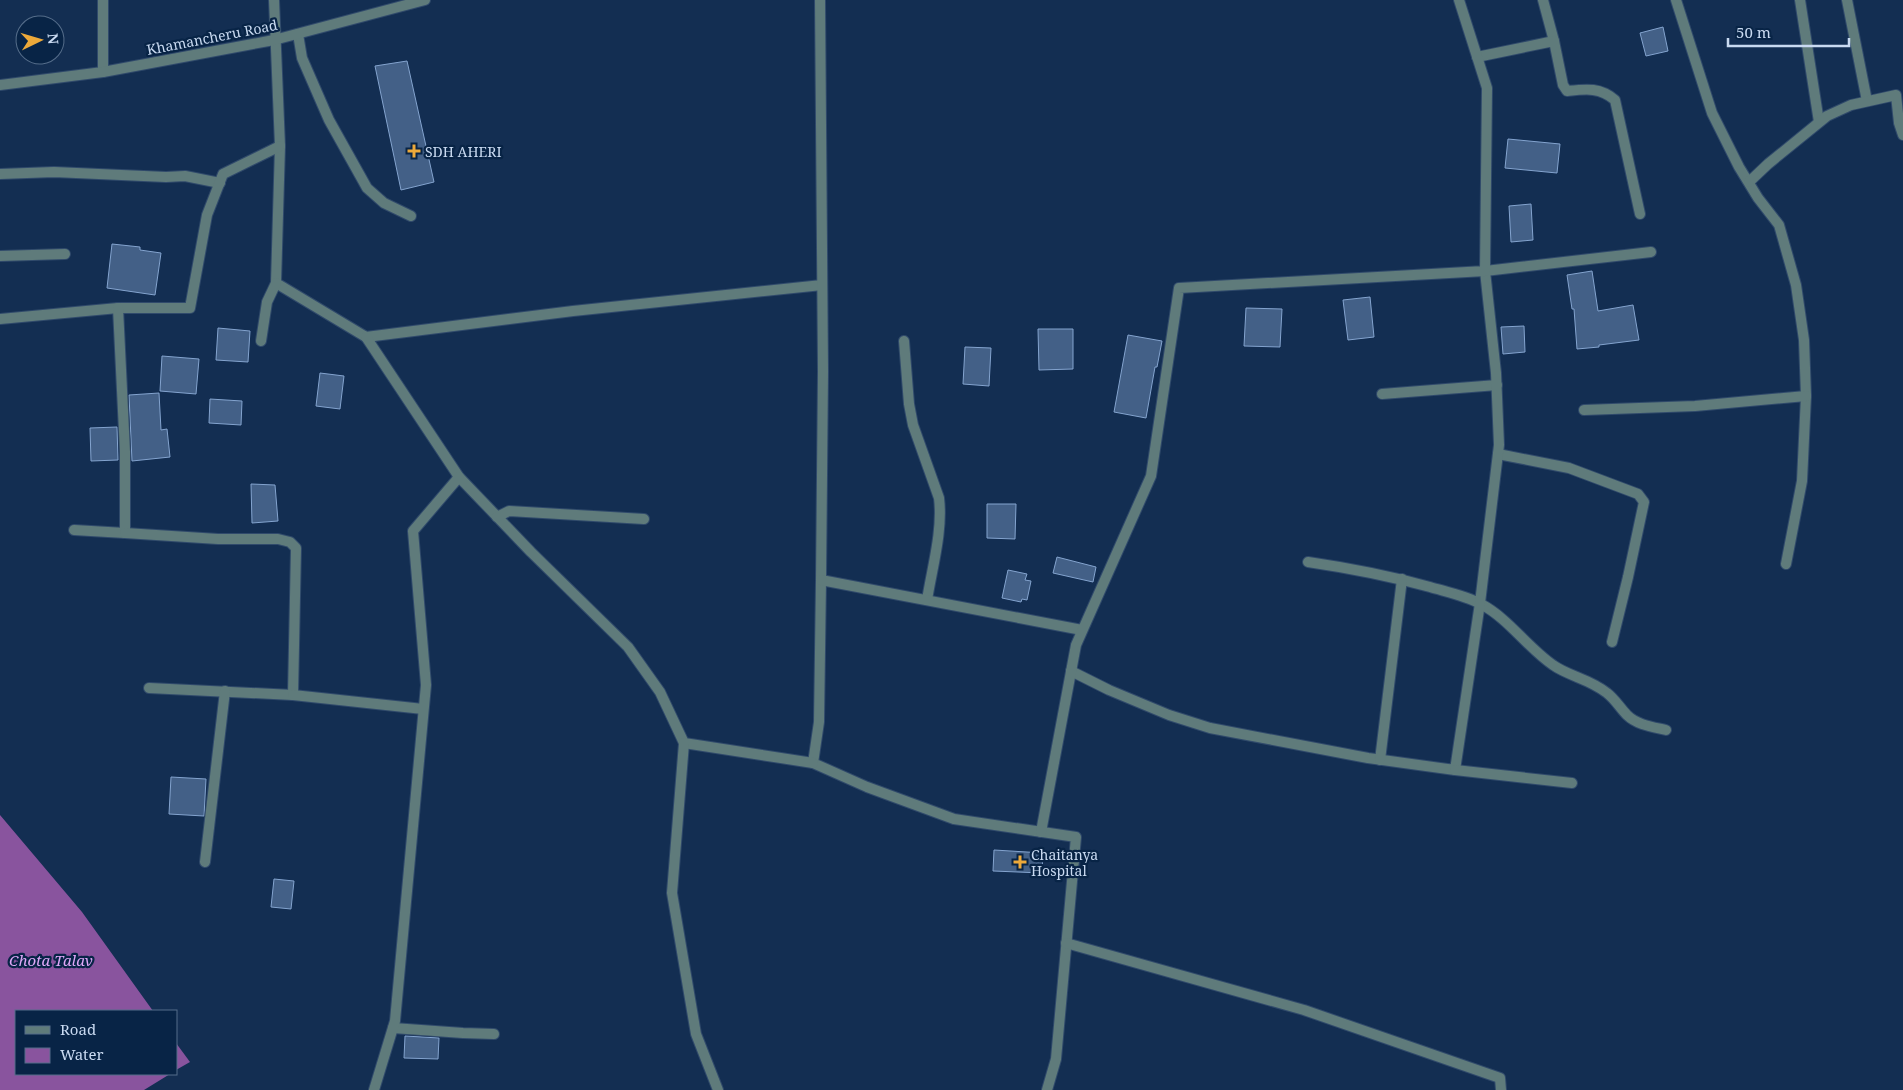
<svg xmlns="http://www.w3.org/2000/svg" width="1903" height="1090" font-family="'Noto Serif',serif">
<rect width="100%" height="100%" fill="#132e52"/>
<g fill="#89549e">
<path d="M0,815L82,912L153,1011H16V1074H170L144,1090H0Z"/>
<path d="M176,1043L190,1062L176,1070Z"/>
</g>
<g fill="#436087" stroke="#84a4cf">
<path d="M1663,27L1668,51L1646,56L1640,33Z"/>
<path d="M407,61L434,182L401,190L375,66Z"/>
<path d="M1508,139L1560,144L1557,173L1505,168Z"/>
<path d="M1531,204L1533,240L1511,242L1509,206Z"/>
<path d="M112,244L140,247V250L161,253L155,295L107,288Z"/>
<path d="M1592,271L1598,311L1633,305L1639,340L1599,345V347L1577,349L1574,309H1572L1567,275Z"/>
<path d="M1370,297L1374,337L1348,340L1343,300Z"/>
<path d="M1246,308L1282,309L1280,347L1244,346Z"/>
<path d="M1524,326L1525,352L1503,354L1501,327Z"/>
<path d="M218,328L250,331L248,362L216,360Z"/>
<path d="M1038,329H1073V369L1039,370Z"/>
<path d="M1128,335L1162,341L1157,367H1155L1146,418L1114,412Z"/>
<path d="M965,347L991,348L989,386L963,384Z"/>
<path d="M162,356L199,359L196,394L160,391Z"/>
<path d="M320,373L344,376L340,409L316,406Z"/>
<path d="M159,393L161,430L167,429L170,457L132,461L129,395Z"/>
<path d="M210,399L242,401L241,425L209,423Z"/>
<path d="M117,427L118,460L91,461L90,428Z"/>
<path d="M251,484L275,485L278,521L252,523Z"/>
<path d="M987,504H1016L1015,539L987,538Z"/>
<path d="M1057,557L1096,567L1093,582L1053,573Z"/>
<path d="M1008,570L1027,574L1025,580L1031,581L1027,600L1022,599L1021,602L1002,598Z"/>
<path d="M171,777L206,779L204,816L169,814Z"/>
<path d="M994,850L1043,853L1042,873L993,871Z"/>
<path d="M274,879L294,881L291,909L271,907Z"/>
<path d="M405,1036L439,1038L438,1059L404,1058Z"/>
</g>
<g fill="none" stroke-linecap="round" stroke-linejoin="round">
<defs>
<g id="street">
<path d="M274,0L280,146L276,283L366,337L573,311L822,285"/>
<path d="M820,0L823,371L821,580L819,722L813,763L867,787L954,819L1076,837L1056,1059L1047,1090"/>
<path d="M1543,0L1554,41"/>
<path d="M1676,0L1712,113L1739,167L1758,198L1779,225L1796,285L1804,340L1806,396L1802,481L1786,564"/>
<path d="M1800,0L1819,122"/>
<path d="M1847,0L1867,101"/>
<path d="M298,34L302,58L329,120L367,188L384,203L411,216"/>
<path d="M1477,57L1554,41L1563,85L1567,91C1586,89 1600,87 1615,100L1640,214"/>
<path d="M103,72V0"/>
<path d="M0,85L103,72L274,40L425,0"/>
<path d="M0,174L54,172L166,177L185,176L220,183"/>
<path d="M1749,182L1768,164L1827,116L1851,105L1896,95L1899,123L1903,135"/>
<path d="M0,256L65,254"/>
<path d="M0,319L118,308H190L207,215L223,174L280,146"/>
<path d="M366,337L459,477L531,552L628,647L660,692L684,743L813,763"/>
<path d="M261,341L267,302L276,283"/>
<path d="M904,341L909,404L913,425L939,498C943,531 932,568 927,600"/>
<path d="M1382,394L1497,385"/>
<path d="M1584,410L1695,406L1806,396"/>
<path d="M1498,454L1569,468L1638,494L1644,502L1628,577L1612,642"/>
<path d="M497,517L509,511L644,519"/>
<path d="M74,530L125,533V452L118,308"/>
<path d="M125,533L218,539H278L290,542L296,548L293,695L149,688"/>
<path d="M1308,562C1349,568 1390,576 1430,587C1447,592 1466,596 1481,604C1509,619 1527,647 1553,665C1568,676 1590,679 1607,693C1615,699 1620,708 1627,715C1637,725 1653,727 1666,730"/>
<path d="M821,580L1082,630"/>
<path d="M1071,671L1109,690L1169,715L1210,728L1368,758L1455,770L1480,603L1499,445L1496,373L1485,271L1651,252"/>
<path d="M293,695L423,709"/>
<path d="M684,743L672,893L696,1034L718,1090"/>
<path d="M1380,760L1402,579"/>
<path d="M1455,770L1572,783"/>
<path d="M1041,832L1076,645L1151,476L1179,288L1485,271L1487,88L1459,0"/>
<path d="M205,862L225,691"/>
<path d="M1066,943L1304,1010L1500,1078L1501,1090"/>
<path d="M393,1028L463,1033L494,1034"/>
<path d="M374,1090L395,1021L426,685L413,531L459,477"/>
</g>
</defs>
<use href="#street" stroke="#304a6b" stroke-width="12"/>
<use href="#street" stroke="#5f7b7b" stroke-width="10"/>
</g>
<g fill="#eca93a" stroke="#082446" stroke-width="2">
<path d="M411.5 143.5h5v5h5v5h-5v5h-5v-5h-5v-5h5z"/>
<path d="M1017.5 854.5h5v5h5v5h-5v5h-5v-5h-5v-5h5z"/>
</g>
<g text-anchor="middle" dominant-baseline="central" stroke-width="4.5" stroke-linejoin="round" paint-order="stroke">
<g font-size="14" fill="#c9daf1" stroke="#082446">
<text transform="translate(212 37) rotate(-11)">Khamancheru Road</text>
</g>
<g font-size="14" fill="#c9daf1" stroke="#082446" text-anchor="start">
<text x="425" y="151">SDH AHERI</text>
<text x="1031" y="854">Chaitanya<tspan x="1031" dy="16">Hospital</tspan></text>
</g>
<g font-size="15" font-style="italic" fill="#dfa7f7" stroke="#082446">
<text x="51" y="960">Chota Talav</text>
</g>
</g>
<rect x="15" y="1010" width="162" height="65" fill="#082446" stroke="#556d8a"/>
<rect x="25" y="1026" width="25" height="8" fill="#5f7b7b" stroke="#556d8a"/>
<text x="60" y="1035" font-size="15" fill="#c9daf1">Road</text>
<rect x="25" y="1048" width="25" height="15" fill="#89549e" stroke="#556d8a"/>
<text x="60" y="1060" font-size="15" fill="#c9daf1">Water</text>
<g transform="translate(40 40) rotate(85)"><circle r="24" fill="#082446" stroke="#556d8a"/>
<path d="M0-4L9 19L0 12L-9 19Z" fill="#eca93a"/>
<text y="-8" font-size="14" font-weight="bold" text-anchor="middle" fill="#c9daf1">N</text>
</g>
<path d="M1728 38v8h121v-8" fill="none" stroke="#c9daf1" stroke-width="2.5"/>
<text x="1736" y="38" font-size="15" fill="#c9daf1" stroke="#082446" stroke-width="4" paint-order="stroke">50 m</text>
</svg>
